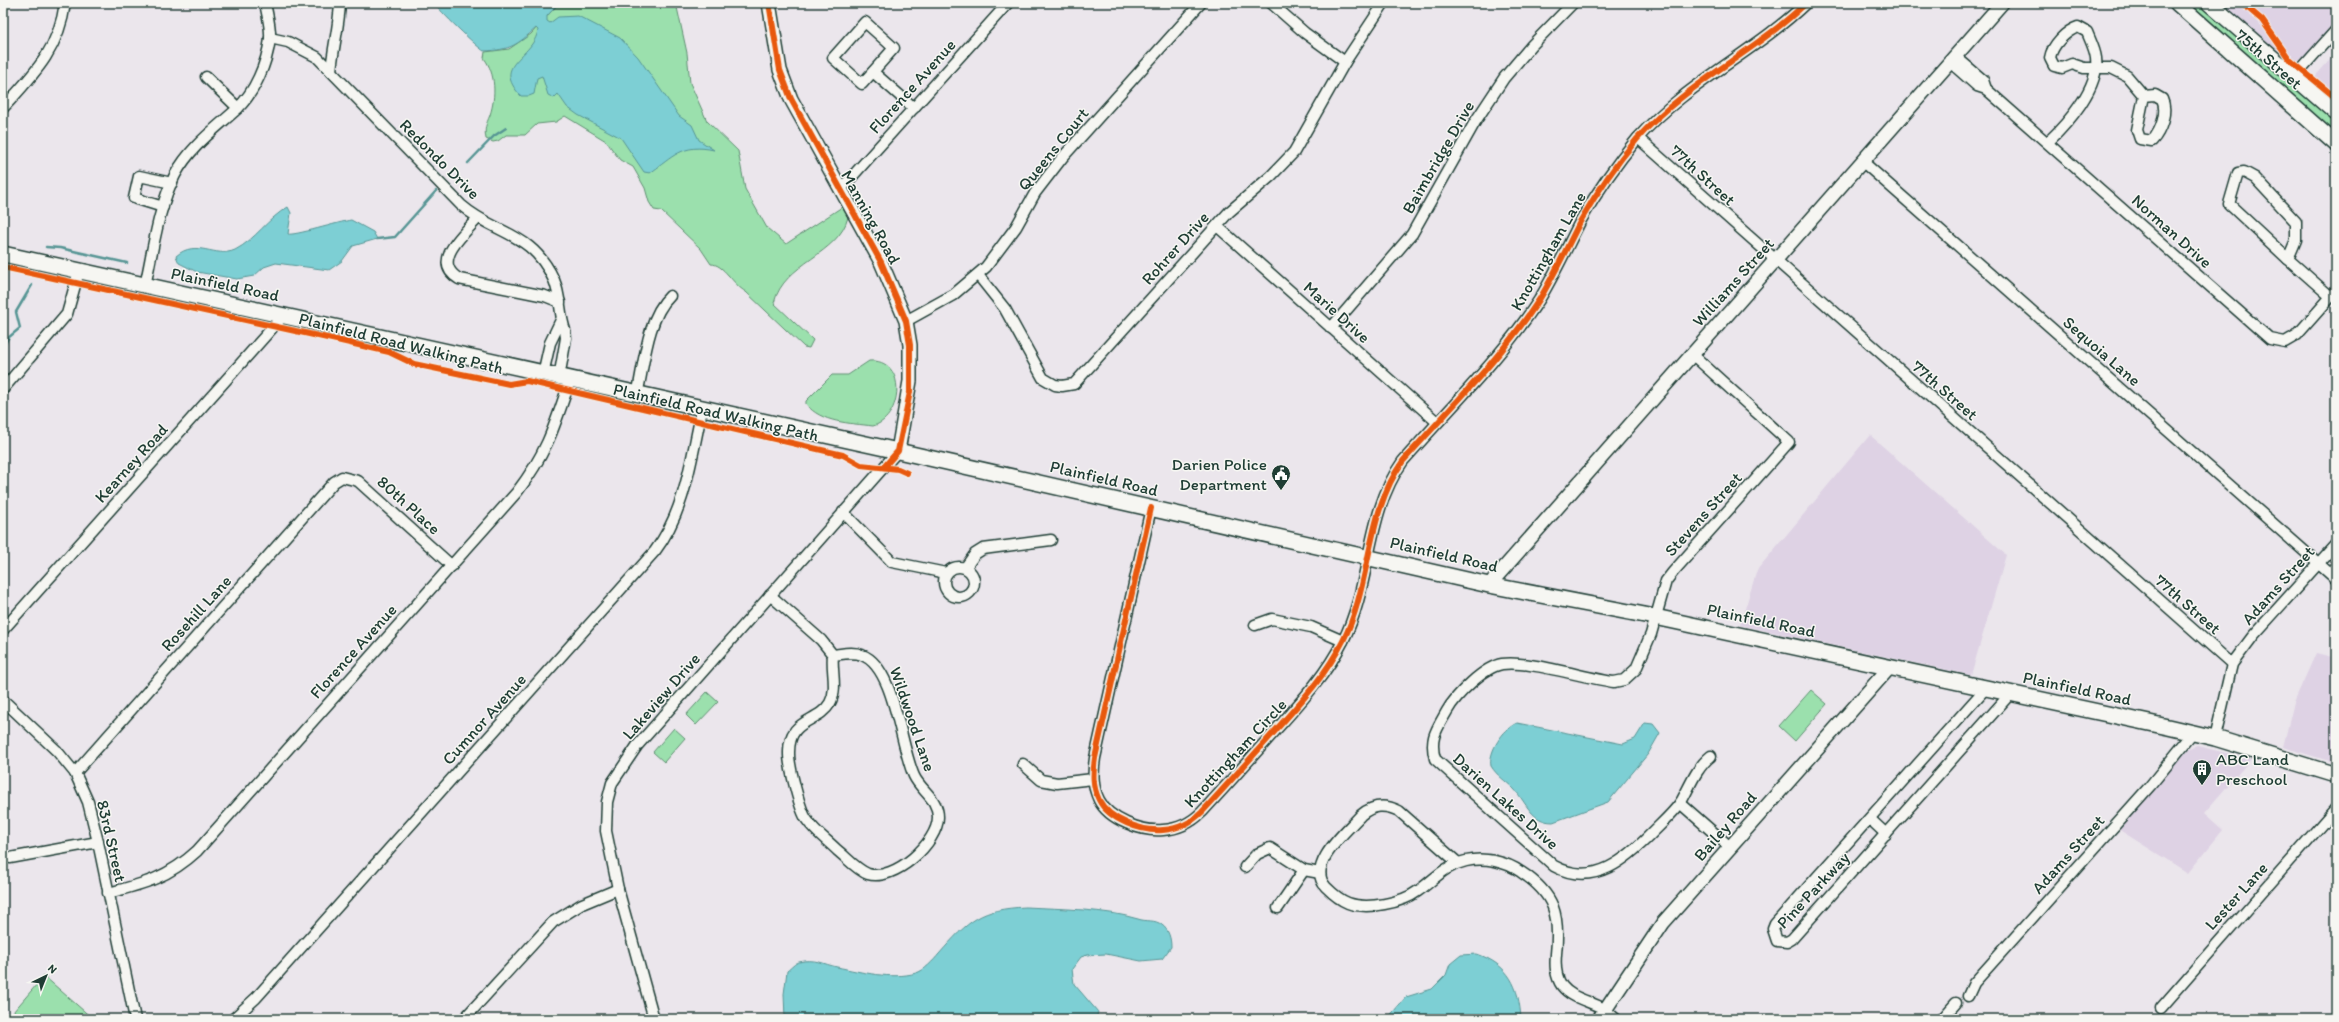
<svg xmlns="http://www.w3.org/2000/svg" width="2339" height="1022" font-family="Itim,sans-serif">
<rect width="100%" height="100%" fill="#ebe6ec"/>
<filter id="ink" filterUnits="userSpaceOnUse"><feTurbulence type="fractalNoise" baseFrequency=".025" numOctaves="2"/><feDisplacementMap in="SourceGraphic" scale="8" xChannelSelector="R" yChannelSelector="G"/><feConvolveMatrix kernelMatrix="1 2 1 2 8 2 1 2 1" color-interpolation-filters="sRGB"/></filter>
<g filter="url(#ink)">
<g fill="#ded2e4">
<path d="M2217,3H2336V22L2305,56L2299,61L2290,62L2278,55Z"/>
<path d="M2336,53V102L2311,81Z"/>
<path d="M1870,435L2006,555L1971,675L1740,625L1757,570Z"/>
<path d="M2316,653L2336,658V763L2283,747L2294,702Z"/>
<path d="M2197,746L2251,759L2204,813L2223,830L2188,873L2118,829L2188,750Z"/>
</g>
<g fill="#9be0ad" stroke="#5d8e70">
<path d="M559,3H676L687,53L690,83L707,121L738,151L745,189L767,228L786,244L842,207L848,217C839,255 784,262 774,303L813,340L809,348L804,347L746,292C732,284 724,264 711,264L701,249L661,211L654,210L649,202L645,188L633,167L620,160L606,141L565,116L556,122L537,124L525,135H506L498,141L493,142L486,139C484,128 486,125 490,115C496,96 496,74 484,58L485,52L509,49L531,34Z"/>
<path d="M2186,3H2198L2216,17L2336,122V135Z"/>
<path d="M869,361C908,358 903,418 873,426C850,423 821,423 806,404V401L832,375H848Z"/>
<path d="M1811,690L1827,704L1795,741L1779,726Z"/>
<path d="M707,692L718,702L696,725L686,715Z"/>
<path d="M674,728L685,738L664,762L653,752Z"/>
<path d="M44,976L93,1019H7Z"/>
</g>
<g fill="#7dcfd4" stroke="#579594">
<path d="M435,3H559L547,16V21L550,23L558,17L578,16L620,38L638,57L679,116L692,125L699,140L714,150C682,143 673,157 650,173L644,172L621,138L578,115L567,107L558,94L554,98L548,95L542,76L537,78L534,94L529,96H521C490,63 533,59 538,30L536,28C517,45 511,50 484,51C478,48 437,9 435,3Z"/>
<path d="M288,207L291,213L288,234C294,236 339,222 351,220L373,232L377,239L353,246L342,261L329,270L276,263L264,267L254,276L237,279L197,272L179,263L176,256C197,238 215,259 235,250C255,240 268,218 288,207Z"/>
<path d="M1517,723L1623,744L1635,739L1645,723L1653,724L1660,733L1648,754L1608,802L1553,822C1531,822 1527,803 1514,789C1506,781 1497,776 1491,766C1488,752 1503,729 1517,723Z"/>
<path d="M1026,907C1063,909 1105,909 1138,919C1146,922 1155,919 1162,925C1169,930 1171,939 1171,947L1162,959L1141,961L1106,954L1087,955L1081,957L1072,969L1074,984L1098,1012L1096,1019H785L784,994L787,971C791,968 795,963 799,962C815,958 823,964 837,967C861,972 892,980 916,973C924,971 934,960 939,954C969,920 980,909 1026,907Z"/>
<path d="M1477,954C1509,965 1519,986 1521,1019H1387L1406,997L1432,989L1446,975L1450,964L1461,955Z"/>
</g>
<g fill="none" stroke-linecap="round" stroke-linejoin="round">
<g stroke="#579594" stroke-width="2.5">
<path d="M468,163L494,136L506,128"/>
<path d="M377,239L395,237L436,191"/>
<path d="M46,247L60,248L127,263"/>
<path d="M3,348L8,338L20,328L16,312L32,285"/>
</g>
<defs>
<g id="minor">
<path d="M1271,3L1305,33L1345,62"/>
<path d="M865,22L894,48L862,84L833,58Z"/>
<path d="M270,38L288,42L317,57L461,205C495,235 532,231 554,280C561,296 559,314 565,330L566,338L559,378"/>
<path d="M1956,57L1983,80L1986,89"/>
<path d="M1951,63L1977,86L1986,89L2270,339L2285,342L2297,335L2336,291"/>
<path d="M331,71C333,48 339,26 340,3"/>
<path d="M873,72L914,108"/>
<path d="M206,77L238,108"/>
<path d="M2294,77L2336,30"/>
<path d="M3,108C33,75 59,50 65,3"/>
<path d="M1638,138L2232,664"/>
<path d="M2048,142C2067,124 2100,87 2096,58C2095,49 2090,40 2087,32L2078,27C2066,31 2052,45 2050,58L2054,66L2062,68L2072,64L2084,68H2111L2127,76L2144,96L2155,95L2162,99C2168,112 2161,131 2152,141L2140,139L2137,130L2144,96"/>
<path d="M1863,162L2336,579"/>
<path d="M2244,172L2255,178L2296,222V240L2288,259L2229,204L2238,173Z"/>
<path d="M840,190L1008,3"/>
<path d="M163,207L134,198L139,176L172,183"/>
<path d="M478,218C464,234 430,261 459,279L545,296L560,302"/>
<path d="M1217,226L1437,422"/>
<path d="M2288,259L2331,297"/>
<path d="M978,275L1005,309L1043,378L1055,385L1062,386L1074,384L1229,212L1271,176L1294,152L1345,62L1384,3"/>
<path d="M145,286C153,250 158,208 175,175C190,147 214,130 237,109C255,92 267,63 270,39C271,27 267,14 265,3"/>
<path d="M906,321L953,295L986,267L1016,227L1035,193L1062,158L1201,3"/>
<path d="M1331,328L1412,234L1475,122L1504,78L1532,45L1573,3"/>
<path d="M1693,355L1789,442L1673,572L1666,581L1651,634L1636,669L1624,680L1614,682C1585,678 1528,660 1502,664C1484,667 1456,695 1447,711C1437,729 1429,738 1435,759L1554,866C1594,888 1627,859 1654,831C1663,822 1674,812 1681,802C1690,786 1696,768 1711,756"/>
<path d="M543,374L550,343L561,320"/>
<path d="M3,389L67,314L79,271"/>
<path d="M637,395C644,365 647,318 670,296"/>
<path d="M1151,508L1095,758C1093,772 1092,786 1099,800C1109,820 1142,832 1163,830C1178,829 1192,822 1202,812C1227,785 1251,758 1275,731C1300,703 1326,675 1343,641C1372,584 1365,514 1403,461C1449,409 1501,358 1539,300C1555,274 1567,247 1581,220C1597,192 1616,164 1637,139C1686,83 1754,53 1806,3"/>
<path d="M843,512L892,562L946,573"/>
<circle cx="959" cy="582" r="15"/>
<path d="M965,568L975,554L983,549L1051,540"/>
<path d="M770,595L821,640L833,655C842,654 853,651 862,655C895,667 900,746 914,776C921,791 938,798 938,817C938,843 894,882 868,874C857,870 846,857 837,850C827,840 815,832 807,820C800,811 789,766 789,754C788,717 818,724 830,703C838,689 831,670 833,655"/>
<path d="M1255,625L1272,619L1311,627L1343,641"/>
<path d="M3,630L283,316"/>
<path d="M1985,689L1775,924L1773,929L1777,941L1787,942L1792,939L2011,693"/>
<path d="M3,700L57,751L75,773L88,802L98,842L135,1019"/>
<path d="M2215,738L2232,664L2253,636L2336,544"/>
<path d="M1023,764L1041,780L1057,783L1093,779"/>
<path d="M75,773L334,482L342,477L358,481L452,566"/>
<path d="M1680,803L1730,847"/>
<path d="M1870,819L1886,834"/>
<path d="M10,858L98,842"/>
<path d="M1458,863L1399,811C1385,804 1373,805 1361,815C1347,831 1305,865 1326,887C1332,893 1340,900 1348,903C1367,910 1402,903 1418,891C1435,879 1444,866 1466,861C1484,857 1505,861 1521,872C1555,894 1560,915 1556,954C1555,965 1555,976 1562,986C1572,999 1591,1001 1604,1009C1608,1012 1612,1016 1616,1019"/>
<path d="M1245,867L1257,854L1270,848L1304,870L1320,873"/>
<path d="M108,893C144,884 169,877 197,851L517,492C547,453 555,425 570,380"/>
<path d="M1278,908L1304,870"/>
<path d="M1968,996L1974,983L2150,786L2193,733"/>
<path d="M2161,1008L2336,808"/>
<path d="M233,1019L256,998L655,551C686,510 691,458 702,410"/>
<path d="M464,1019L553,922L582,904L618,889"/>
<path d="M654,1019L618,889L606,831L607,802L612,783L637,746L898,451"/>
<path d="M1942,1019L1956,1003"/>
</g>
<g id="tertiary">
<path d="M769,3L780,70L791,99L881,262L906,321L910,345V381L898,451"/>
<path d="M1489,585L2002,3"/>
<path d="M1599,1019L1663,923L1890,667"/>
</g>
<g id="secondary">
<path d="M2177,3L2336,144"/>
<path d="M2209,3L2336,113"/>
<path d="M3,254L898,451L1489,585L1655,617L2168,727L2215,738L2336,775"/>
</g>
</defs>
<use href="#minor" stroke="#1f3d34" stroke-width="13"/>
<use href="#tertiary" stroke="#1f3d34" stroke-width="16"/>
<use href="#secondary" stroke="#1f3d34" stroke-width="18"/>
<use href="#minor" stroke="#f6f6f2" stroke-width="10"/>
<use href="#tertiary" stroke="#f6f6f2" stroke-width="13"/>
<use href="#secondary" stroke="#f6f6f2" stroke-width="15"/>
<defs>
<g id="cycleway">
<path d="M769,3L780,70L791,99L881,262L906,321L910,345V392L898,451L884,467"/>
<path d="M2242,3L2262,20L2290,60L2336,98"/>
<path d="M3,267L341,341L389,352L414,364L509,384L527,381L843,455L861,465L898,469L907,473"/>
<path d="M1151,508L1095,758C1093,772 1092,786 1099,800C1109,820 1142,832 1163,830C1178,829 1192,822 1202,812C1227,785 1251,758 1275,731C1300,703 1326,675 1343,641C1372,584 1365,514 1403,461C1449,409 1501,358 1539,300C1555,274 1567,247 1581,220C1597,192 1616,164 1637,139C1686,83 1754,53 1806,3"/>
</g>
</defs>
<use href="#cycleway" stroke="#f6f6f2" stroke-width="8"/>
<use href="#cycleway" stroke="#e8590c" stroke-width="6"/>
</g>
</g>
<defs>
<symbol id="civic-pin" viewBox="-11 -11 22 30"><path d="M0 17L-7.5 6A9.5 9.5 0 1 1 7.5 6Z" fill="#1f3d34" stroke="#f6f6f2"/><path d="M-.6-6.5H3V-4.5H.6V-3L4-1V1h2V6H-6V1h2V-1L-.6-3ZM-1.2 2.5V6h2.4V2.5Z" fill="#fff"/></symbol>
<symbol id="building-pin" viewBox="-11 -11 22 30"><path d="M0 17L-7.5 6A9.5 9.5 0 1 1 7.5 6Z" fill="#1f3d34" stroke="#f6f6f2"/><path d="M-4-6H4V6H1V3H-1V6H-4ZM-2.5-4.3h1.7v1.8h-1.7ZM.8-4.3h1.7v1.8H.8ZM-2.5-1h1.7V.8h-1.7ZM.8-1h1.7V.8H.8Z" fill="#fff"/></symbol>
</defs>
<g fill-rule="evenodd">
<use href="#civic-pin" x="1270" y="463" width="22" height="30"/>
<use href="#building-pin" x="2191" y="758" width="22" height="30"/>
</g>
<g text-anchor="middle" dominant-baseline="central" stroke-width="3" stroke-linejoin="round" paint-order="stroke">
<g font-size="17" fill="#1f3d34" stroke="#f6f6f2">
<text transform="translate(2269 59) rotate(41)">75th Street</text>
<text transform="translate(912 86) rotate(-48)">Florence Avenue</text>
<text transform="translate(1053 149) rotate(-51)">Queens Court</text>
<text transform="translate(1438 157) rotate(-60)">Baimbridge Drive</text>
<text transform="translate(440 159) rotate(45)">Redondo Drive</text>
<text transform="translate(1703 175) rotate(42)">77th Street</text>
<text transform="translate(871 217) rotate(61)">Manning Road</text>
<text transform="translate(2172 231) rotate(42)">Norman Drive</text>
<text transform="translate(1175 248) rotate(-48)">Rohrer Drive</text>
<text transform="translate(1548 251) rotate(-60)">Knottingham Lane</text>
<text transform="translate(1733 282) rotate(-48)">Williams Street</text>
<text transform="translate(225 284) rotate(12)">Plainfield Road</text>
<text transform="translate(1337 312) rotate(42)">Marie Drive</text>
<text transform="translate(401 343) rotate(14)">Plainfield Road Walking Path</text>
<text transform="translate(2102 351) rotate(41)">Sequoia Lane</text>
<text transform="translate(1945 390) rotate(41)">77th Street</text>
<text transform="translate(716 412) rotate(13)">Plainfield Road Walking Path</text>
<text transform="translate(131 463) rotate(-48)">Kearney Road</text>
<text transform="translate(1104 478) rotate(13)">Plainfield Road</text>
<text transform="translate(409 505) rotate(42)">80th Place</text>
<text transform="translate(1703 514) rotate(-48)">Stevens Street</text>
<text transform="translate(1444 554) rotate(13)">Plainfield Road</text>
<text transform="translate(2278 585) rotate(-48)">Adams Street</text>
<text transform="translate(2188 604) rotate(41)">77th Street</text>
<text transform="translate(196 613) rotate(-48)">Rosehill Lane</text>
<text transform="translate(1761 620) rotate(12)">Plainfield Road</text>
<text transform="translate(353 651) rotate(-48)">Florence Avenue</text>
<text transform="translate(2077 688) rotate(12)">Plainfield Road</text>
<text transform="translate(661 696) rotate(-49)">Lakeview Drive</text>
<text transform="translate(484 719) rotate(-48)">Cumnor Avenue</text>
<text transform="translate(913 719) rotate(71)">Wildwood Lane</text>
<text transform="translate(1235 753) rotate(-47)">Knottingham Circle</text>
<text transform="translate(1506 801) rotate(42)">Darien Lakes Drive</text>
<text transform="translate(1725 826) rotate(-49)">Bailey Road</text>
<text transform="translate(112 841) rotate(77)">83rd Street</text>
<text transform="translate(2068 854) rotate(-48)">Adams Street</text>
<text transform="translate(1813 890) rotate(-47)">Pine Parkway</text>
<text transform="translate(2236 896) rotate(-48)">Lester Lane</text>
</g>
<g font-size="17" fill="#1f3d34" stroke="#f6f6f2" text-anchor="end">
<text x="1267" y="464">Darien Police<tspan x="1267" dy="20">Department</tspan></text>
<text x="2216" y="759" text-anchor="start">ABC Land<tspan x="2216" dy="20">Preschool</tspan></text>
</g>
</g>
<rect width="2339" height="1022" fill="none" stroke="#f6f6f2" stroke-width="16"/>
<rect x="8" y="8" width="2323" height="1006" fill="none" stroke="#1f3d34" stroke-width="1.5" filter="url(#ink)"/>
<g transform="translate(46 976) rotate(43)" stroke="#f6f6f2" stroke-width="3" paint-order="stroke">
<path d="M0-3L7 15L0 10L-7 15Z" fill="#1f3d34"/>
<text y="-6" font-size="11" font-weight="bold" text-anchor="middle" fill="#1f3d34">N</text>
</g>
</svg>
